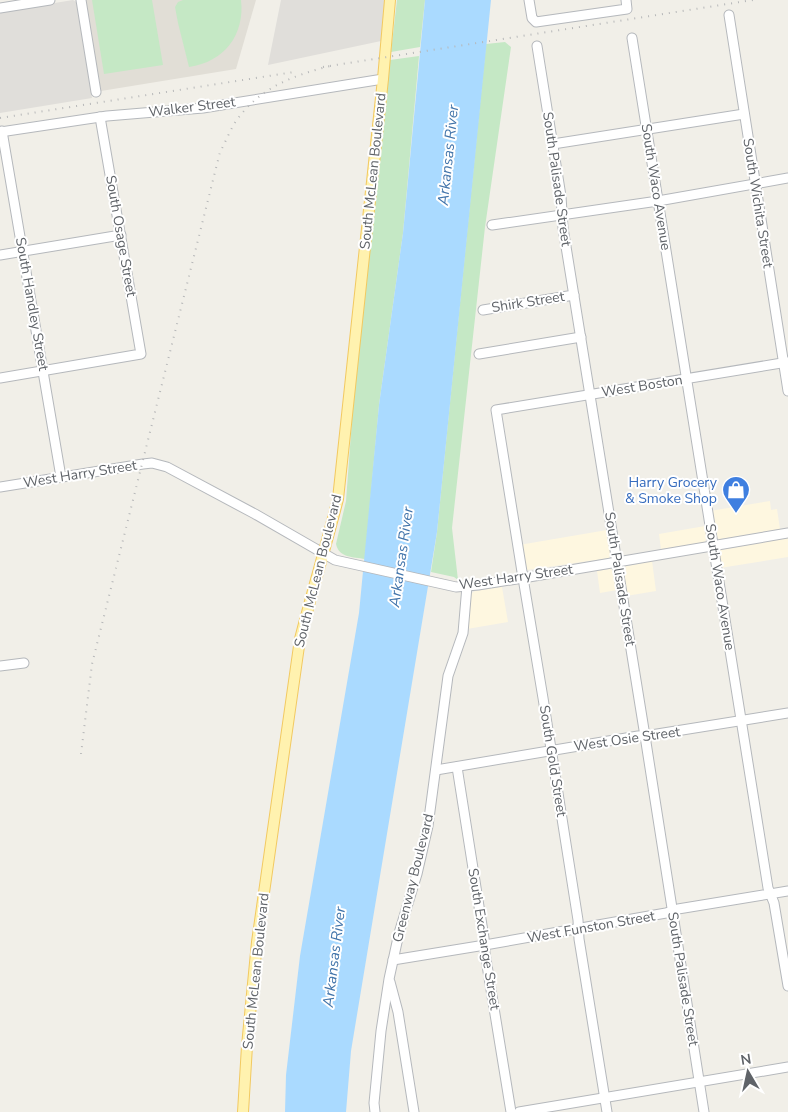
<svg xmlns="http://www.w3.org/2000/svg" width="788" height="1112" font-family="'Nunito Sans',sans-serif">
<rect width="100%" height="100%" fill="#f1efe8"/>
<g fill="#fef7e0">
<path d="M770,501L771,510L777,509L780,529L720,539L716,538L710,511Z"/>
<path d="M705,526L707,536L705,542L661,549L659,534Z"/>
<path d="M607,530L611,553L609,558L527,570H525L519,545Z"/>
<path d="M788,538V557L720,568L718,554L719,551L721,550Z"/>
<path d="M652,561L656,591L626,596L622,570L623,567Z"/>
<path d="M610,569L614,571L617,590L600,593L597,571Z"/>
<path d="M502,587L508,622L467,629L470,595L472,593L475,591Z"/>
</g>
<g fill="#e0deda">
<path d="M73,0L76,2L77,5L92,98L0,113V12Z"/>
<path d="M281,0H385L381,41L268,65Z"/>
</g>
<path fill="#e1ded6" d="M85,0H256L236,69L101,91Z"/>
<g fill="#c5e8c5">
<path d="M92,0H152L163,65L104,74Z"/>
<path d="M183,0H241C245,35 224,62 189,67L178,23L175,7L178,2Z"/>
<path d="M397,0H425L420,47L391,52Z"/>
<path d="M505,42L511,47L485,227L452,528L458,580L454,577L431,572L437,532L486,44Z"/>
<path d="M419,56L403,233L379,405L365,559C353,557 339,558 336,544L346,501L353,406V394L390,60Z"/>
</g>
<path fill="#aadaff" d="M425,0H491L437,532L351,1051L346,1112H285L286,1075L300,956L359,613L379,405L403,233Z"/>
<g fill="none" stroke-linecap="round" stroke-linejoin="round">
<defs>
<g id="minor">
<path d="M81,0L96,92"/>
<path d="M529,0L532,18L536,22L627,9L626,0"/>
<path d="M0,8L50,0"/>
<path d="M729,15L788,391"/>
<path d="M632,38L768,888L774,903L788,986"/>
<path d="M537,46L561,196L563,228L645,736L704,1112"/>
<path d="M2,131L61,477"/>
<path d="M0,132L107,116L203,108L383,79"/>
<path d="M553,144L744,114"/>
<path d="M492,225L658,201L788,178"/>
<path d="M0,255L121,235"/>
<path d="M483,310L574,295"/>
<path d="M479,354L581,337"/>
<path d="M0,378L141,354L100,117"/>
<path d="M0,487L143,464L152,463L167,467L255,514L335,560L456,587L478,585L523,578L788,533"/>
<path d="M0,666L24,663"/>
<path d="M457,767L484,938L485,953L511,1112"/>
<path d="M436,770L638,736L651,735L788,713"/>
<path d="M393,960L485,945L666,913L678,909L788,891"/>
<path d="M390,982L398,1012L414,1112"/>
<path d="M375,1112L374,1103L381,1031L389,979L399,933L417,874L428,826L448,676L463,633L467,586"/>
<path d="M519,1112L788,1067"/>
<path d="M607,1112L579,939L578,920L543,698L523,578L496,410L788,362"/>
</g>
<path id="major" d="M243,1112L247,1046L257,942L300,639C312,592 326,546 338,499L383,79L390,0"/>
</defs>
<use href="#minor" stroke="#b5b8bc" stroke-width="11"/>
<use href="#major" stroke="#f2c960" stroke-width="12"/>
<use href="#minor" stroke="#fff" stroke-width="9"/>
<use href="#major" stroke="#fff2af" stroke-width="10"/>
<g stroke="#b6b7b8" stroke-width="2" stroke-dasharray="1 6" stroke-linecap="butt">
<path d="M323,67L753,0"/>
<path d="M0,118L294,72"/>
<path d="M81,754L92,664L220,152C225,143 229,133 234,124C257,89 291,76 330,66"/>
</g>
</g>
<defs>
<symbol id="shop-pin" viewBox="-11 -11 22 30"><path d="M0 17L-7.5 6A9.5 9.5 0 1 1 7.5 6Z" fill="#3f7fe0" stroke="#fff"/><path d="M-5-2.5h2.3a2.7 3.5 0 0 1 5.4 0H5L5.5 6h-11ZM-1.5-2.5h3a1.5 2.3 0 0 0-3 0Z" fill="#fff"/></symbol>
</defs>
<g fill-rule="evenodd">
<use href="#shop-pin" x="720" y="474" width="32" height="43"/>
</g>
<g text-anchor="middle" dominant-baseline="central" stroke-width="4" stroke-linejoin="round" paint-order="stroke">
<g font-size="14" fill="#5f6368" stroke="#fff">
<text transform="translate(192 107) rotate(-7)">Walker Street</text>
<text transform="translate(373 171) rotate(-84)">South McLean Boulevard</text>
<text transform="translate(557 179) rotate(82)">South Palisade Street</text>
<text transform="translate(656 187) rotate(81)">South Waco Avenue</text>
<text transform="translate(758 203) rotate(81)">South Wichita Street</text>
<text transform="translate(121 236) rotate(80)">South Osage Street</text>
<text transform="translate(528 302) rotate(-9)">Shirk Street</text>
<text transform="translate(32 304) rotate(80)">South Handley Street</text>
<text transform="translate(642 386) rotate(-9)">West Boston</text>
<text transform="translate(80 474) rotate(-9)">West Harry Street</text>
<text transform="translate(318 571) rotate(-76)">South McLean Boulevard</text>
<text transform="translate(516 577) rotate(-8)">West Harry Street</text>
<text transform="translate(620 579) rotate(81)">South Palisade Street</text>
<text transform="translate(720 587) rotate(81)">South Waco Avenue</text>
<text transform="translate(627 739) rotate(-8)">West Osie Street</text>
<text transform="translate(553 761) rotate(81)">South Gold Street</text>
<text transform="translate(413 878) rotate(-76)">Greenway Boulevard</text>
<text transform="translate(591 927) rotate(-10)">West Funston Street</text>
<text transform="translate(484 939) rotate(81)">South Exchange Street</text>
<text transform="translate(256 971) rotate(-84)">South McLean Boulevard</text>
<text transform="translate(683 979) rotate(81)">South Palisade Street</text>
</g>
<g font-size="14" fill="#366cbe" stroke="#fff" text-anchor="end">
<text x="717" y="482">Harry Grocery<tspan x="717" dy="16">&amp; Smoke Shop</tspan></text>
</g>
<g font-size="15" font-style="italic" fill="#4174aa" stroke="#fff">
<text transform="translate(448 155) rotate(-84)">Arkansas River</text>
<text transform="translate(401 557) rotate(-82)">Arkansas River</text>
<text transform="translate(334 957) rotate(-83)">Arkansas River</text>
</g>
</g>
<g transform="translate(748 1072) rotate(351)" stroke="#ffffff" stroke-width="4" paint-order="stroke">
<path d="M0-4L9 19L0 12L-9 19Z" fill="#5f6368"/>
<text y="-8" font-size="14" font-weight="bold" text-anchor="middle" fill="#5f6368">N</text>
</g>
</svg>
